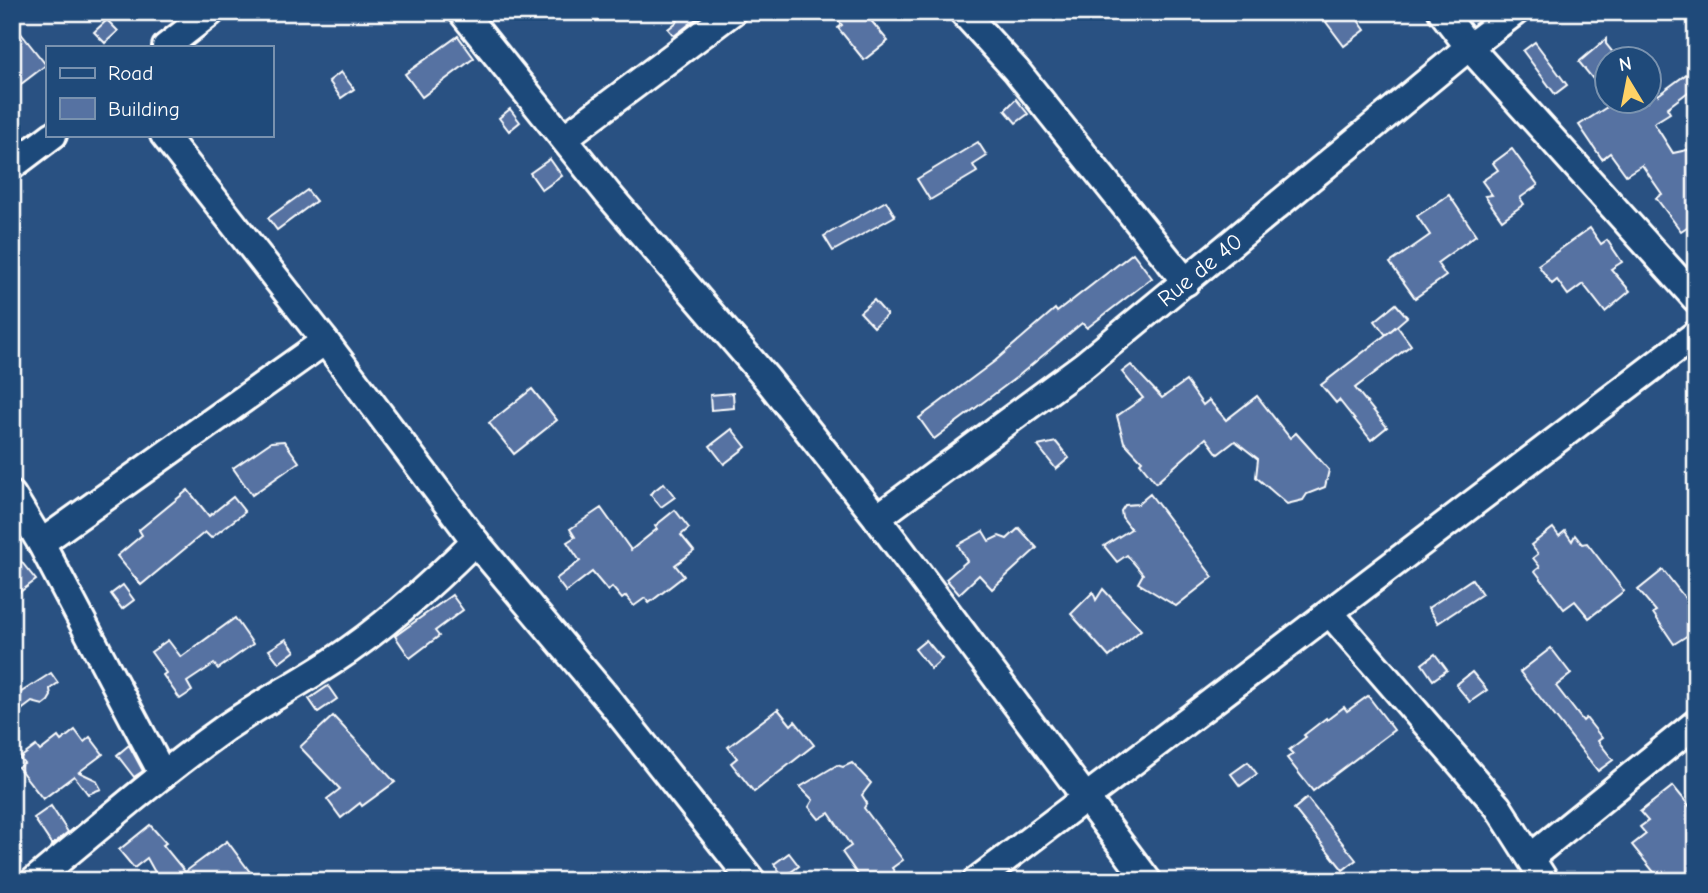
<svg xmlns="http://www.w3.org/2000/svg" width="1708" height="893" font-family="'Comic Neue',sans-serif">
<rect width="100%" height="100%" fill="#295182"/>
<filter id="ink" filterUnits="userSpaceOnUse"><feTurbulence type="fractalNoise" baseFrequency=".0143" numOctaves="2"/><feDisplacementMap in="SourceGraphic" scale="14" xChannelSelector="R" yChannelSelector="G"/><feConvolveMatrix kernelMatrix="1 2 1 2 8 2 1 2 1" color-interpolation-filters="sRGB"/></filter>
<g filter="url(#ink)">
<g fill="#5672a2" stroke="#fff" stroke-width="2">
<path d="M671,12H705L674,36L668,29L678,21Z"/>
<path d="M832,12H864L888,41L864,60L838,28L842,25Z"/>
<path d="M1338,12H1352L1365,30L1344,46L1326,22Z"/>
<path d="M107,20L118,31L105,43L94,32Z"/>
<path d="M12,22L46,65L12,91Z"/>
<path d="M458,36L474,58L422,97L405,74Z"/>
<path d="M1606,39V44L1619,60H1606V95L1579,62Z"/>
<path d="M1535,42L1567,85L1555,94L1523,51Z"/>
<path d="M1696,67V86L1667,108L1670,113L1654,123L1673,153L1696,148V221L1681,231L1656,198L1662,194L1642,165L1626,175L1610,153L1602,159L1579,125L1615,102H1648V81L1658,95Z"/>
<path d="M341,72L354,89L341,98L329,81Z"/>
<path d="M1016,99L1028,114L1016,123L1005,110Z"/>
<path d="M510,109L520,122L509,131L499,118Z"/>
<path d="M978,142L987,156L973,165L977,172L930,200L917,179Z"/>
<path d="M1512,149L1538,185L1520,198L1524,204L1502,220L1485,196L1492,195L1482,181L1498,170L1493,163Z"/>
<path d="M550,159L562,176L542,190L530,173Z"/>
<path d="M307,190L316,201L277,230L268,218Z"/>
<path d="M1449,195L1476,235L1437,263L1446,276L1415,298L1390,263L1430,235L1417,216Z"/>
<path d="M886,201L895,216L833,251L824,236Z"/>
<path d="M1590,228L1601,244L1607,240L1622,262L1611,269L1630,291L1605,312L1583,284L1568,295L1557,280L1552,284L1538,265Z"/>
<path d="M1133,253L1152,278L1087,328L1082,323L1017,377L934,439L919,418L995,361L1055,309L1057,312Z"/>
<path d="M874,300L887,315L874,327L860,312Z"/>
<path d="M1396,304L1407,317L1386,335L1375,321Z"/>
<path d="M1397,326L1411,345L1355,388L1387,427L1371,440L1339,400L1336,403L1321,385Z"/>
<path d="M1131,365L1162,398L1186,381L1203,405L1209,400L1226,420L1257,396L1290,438L1296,433L1329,470L1325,487L1307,494L1303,500L1287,504L1256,477L1258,459L1235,441L1218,454L1206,438L1156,483L1140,463L1142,461L1124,442L1117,416L1143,398L1122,372Z"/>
<path d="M532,389L557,420L514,454L489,423Z"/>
<path d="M733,393L734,408L711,410L710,395Z"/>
<path d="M732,429L746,447L724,464L710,446Z"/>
<path d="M284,441L299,462L252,495L233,468L271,442Z"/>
<path d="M1056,442L1069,458L1056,469L1038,446Z"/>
<path d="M664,483L675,497L661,507L650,494Z"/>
<path d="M188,490L209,516L233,497L245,512L211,538L205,532L141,585L117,556L142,535L139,530Z"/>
<path d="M1150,494L1213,577L1176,606L1138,583L1143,574L1127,555L1117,562L1104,546L1131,529L1122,517L1121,511L1125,505L1138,504Z"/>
<path d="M601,508L631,550L657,529L655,526L675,510L689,528L681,535L694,551L675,565L684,576L649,603L645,598L634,606L626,596L622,599L612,587L608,591L592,572L566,592L556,579L580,561L567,542L575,537L570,529Z"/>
<path d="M1019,528L1037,548L992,589L979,575L959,594L946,579L967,561L958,545L983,531L989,541L999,536L1007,539Z"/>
<path d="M1553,528L1559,536L1565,531L1572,541L1575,535L1582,544L1587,543L1624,591L1589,618L1575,601L1564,609L1535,571L1540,567L1533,558L1538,554L1531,545Z"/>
<path d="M12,550L36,580L20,592L12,583Z"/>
<path d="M1663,570L1689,603L1696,598V630L1674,644L1653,613L1656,611L1638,590Z"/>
<path d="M1472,579L1482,594L1438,623L1428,608Z"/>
<path d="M123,585L134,600L122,609L111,594Z"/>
<path d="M1103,589L1141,630L1109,657L1071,614L1093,592L1096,600Z"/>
<path d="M452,595L463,610L435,631L439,636L410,658L395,636Z"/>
<path d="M235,618L253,644L218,669L214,664L187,682L192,691L180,699L163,675L166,673L151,652L168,640L181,657Z"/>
<path d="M286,639L295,651L279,663L269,650Z"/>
<path d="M926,640L942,659L931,669L915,649Z"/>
<path d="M1551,648L1571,674L1556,686L1583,721L1586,718L1602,738L1598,741L1613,760L1598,771L1520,672Z"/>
<path d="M1435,654L1447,670L1433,680L1422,664Z"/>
<path d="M1472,672L1487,690L1470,702L1456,685Z"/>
<path d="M51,673L58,683L50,689L51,696L48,701L43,705L32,702L12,717V698Z"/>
<path d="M328,686L337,699L318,712L309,699Z"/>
<path d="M1368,696L1394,730L1313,791L1287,758L1293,754L1289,750L1306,737L1304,735L1326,718L1327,720L1344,707L1347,711Z"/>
<path d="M778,709L791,725L795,721L814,745L754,792L731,763L737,758L728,747Z"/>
<path d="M333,716L395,782L362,806L360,803L341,818L327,799L340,789L300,747Z"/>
<path d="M75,730L84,742L90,737L103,754L79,772L96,780L101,789L88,794L74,776L43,799L18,767L24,763L20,758L36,746L40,751L58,737L61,741Z"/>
<path d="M129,745L143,771L134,777L117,755Z"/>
<path d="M1248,762L1257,774L1240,786L1231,774Z"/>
<path d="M852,763L871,783L862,795L867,803L864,808L903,860L892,868L896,874L887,881H862L842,852L851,846L829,813L819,819L809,807L813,800L800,787L837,765L843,767Z"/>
<path d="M1673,786L1696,814V881H1661L1632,845L1646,834L1640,827L1648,821L1640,812Z"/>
<path d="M1307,798L1356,860L1343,870L1294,809Z"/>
<path d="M51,806L68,832L52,845L34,818Z"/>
<path d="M150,825L166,843L163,845L185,872L227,841L250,872L239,881H171L157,876L147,858L134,868L119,850Z"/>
<path d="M789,853L799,866L784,877L774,864Z"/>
</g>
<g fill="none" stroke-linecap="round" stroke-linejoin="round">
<defs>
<g id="minor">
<path d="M462,12L608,194L767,379L877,518L1148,881"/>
<path d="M963,12L1016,70L1186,282"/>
<path d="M1442,12L1469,47L1696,299"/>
<path d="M166,47L211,12"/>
<path d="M164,135L325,341L475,541L612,704L752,881"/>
<path d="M564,138L732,12"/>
<path d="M12,166L53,135"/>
<path d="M12,495L41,543L163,775"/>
<path d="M877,518L1084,365L1469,47L1515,12"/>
<path d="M41,543L325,341"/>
<path d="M1330,613L1498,807L1545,881"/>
<path d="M1531,857L1696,723"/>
<path d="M34,881C97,829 159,775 225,728C260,704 298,684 333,661C385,627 431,585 475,541"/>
<path d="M976,881L1696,334"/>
</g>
</defs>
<use href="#minor" stroke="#fff" stroke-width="32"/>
<use href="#minor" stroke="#1f4a7a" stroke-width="26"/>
</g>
</g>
<g text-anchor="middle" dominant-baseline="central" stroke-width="5" stroke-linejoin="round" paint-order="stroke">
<g font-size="23" fill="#fff" stroke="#1f4a7a">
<text transform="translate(1200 270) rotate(-39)">Rue de 40</text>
</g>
</g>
<rect width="1708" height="893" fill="none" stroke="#1f4a7a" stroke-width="42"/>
<rect x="21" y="21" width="1666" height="851" fill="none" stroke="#fff" stroke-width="2.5" filter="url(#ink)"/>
<rect x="46" y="46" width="228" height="91" fill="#1f4a7a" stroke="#7992af" stroke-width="2"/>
<rect x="60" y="68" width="35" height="10" fill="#1f4a7a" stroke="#7992af" stroke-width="2"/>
<text x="108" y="80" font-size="21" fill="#ffffff">Road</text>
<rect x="60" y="98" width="35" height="21" fill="#5672a2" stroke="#7992af" stroke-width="2"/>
<text x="108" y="116" font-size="21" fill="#ffffff">Building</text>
<g transform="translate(1628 80) rotate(350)"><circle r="33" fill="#1f4a7a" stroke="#7992af" stroke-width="2"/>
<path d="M0-5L12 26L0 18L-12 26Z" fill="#ffd166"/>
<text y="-10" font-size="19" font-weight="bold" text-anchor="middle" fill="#ffffff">N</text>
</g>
</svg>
